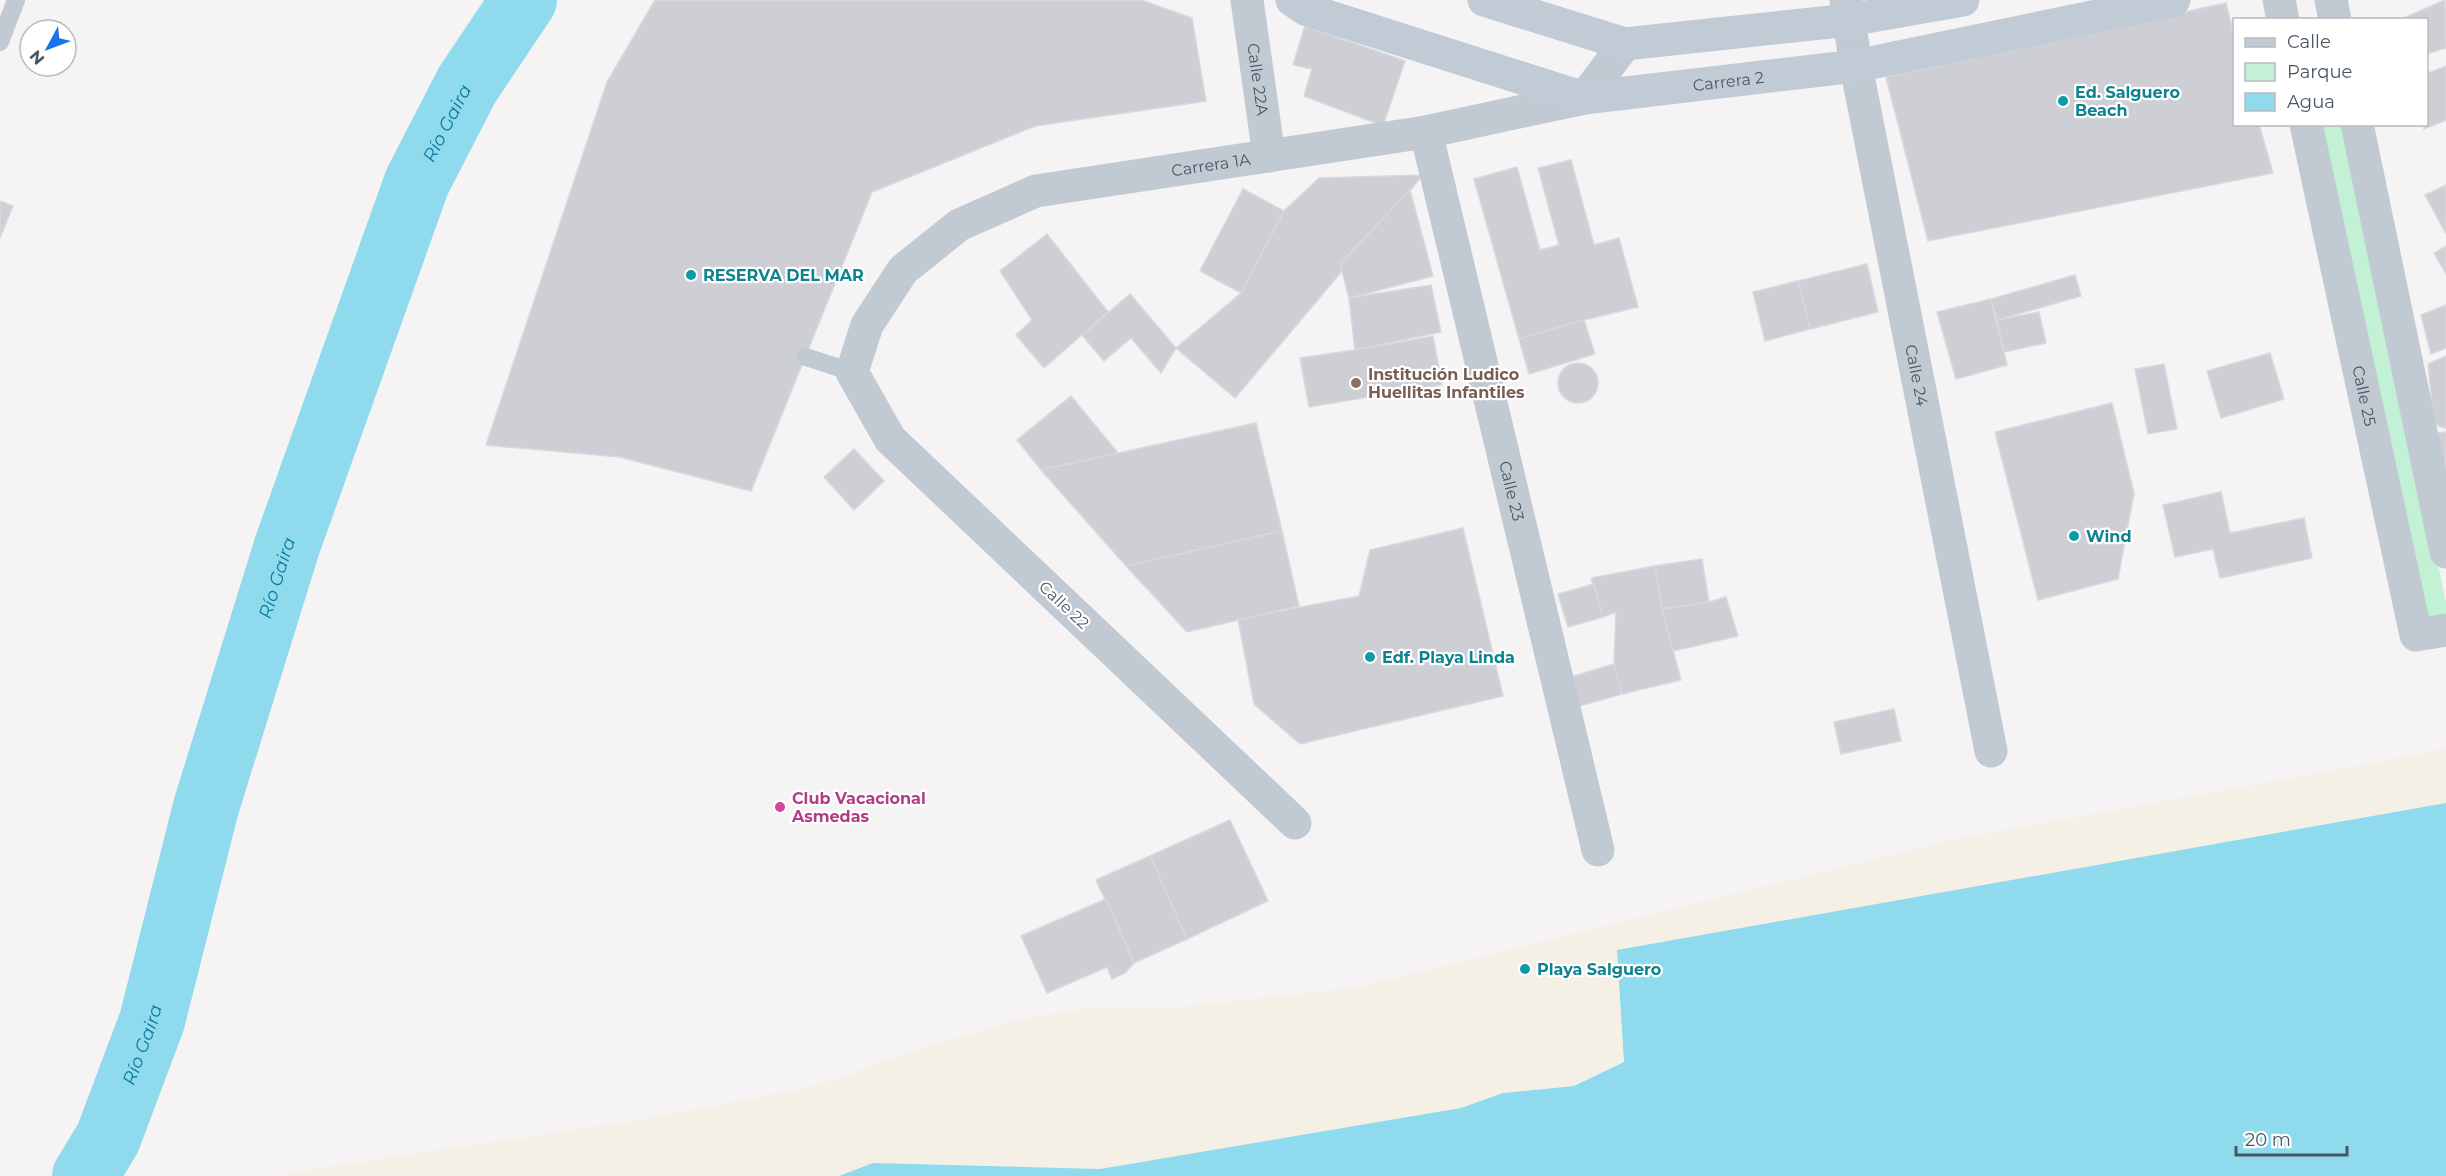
<svg xmlns="http://www.w3.org/2000/svg" width="2446" height="1176" font-family="Montserrat,sans-serif">
<rect width="100%" height="100%" fill="#f5f3f3"/>
<path fill="#c3f1d5" d="M2322,125H2345L2446,602V620L2424,623Z"/>
<path fill="#f5f0e5" d="M2446,748V803L1617,950L1624,1062L1574,1086L1503,1093L1461,1108L1100,1169L873,1163L839,1176H280L333,1166L634,1121L802,1089L846,1076L909,1052L1015,1021L1087,1008L1164,1009L1355,988L1957,839L2385,761Z"/>
<path fill="#90daee" d="M2446,803V1176H839L873,1163L1100,1169L1461,1108L1503,1093L1574,1086L1624,1062L1617,950Z"/>
<g fill="none" stroke-linecap="round" stroke-linejoin="round">
<path stroke="#90daee" stroke-width="66" id="s1" d="M85,1176L108,1138L152,1021L206,807L287,546L417,182L467,85L524,0"/>
</g>
<g fill="#cdcfd5" stroke="#d7d9de" stroke-width="1.5">
<path d="M655,0H1141L1192,18L1206,101L1035,126L872,192L751,491L620,457L486,445L607,82Z"/>
<path d="M2445,0L2446,48L2426,54V20H2399Z"/>
<path d="M2226,3L2234,35V124H2259L2273,173L1928,241L1886,77Z"/>
<path d="M1305,26L1405,61L1383,126L1304,96L1312,69L1293,65Z"/>
<path d="M2446,66V120L2424,129L2423,124H2426V74Z"/>
<path d="M1571,160L1594,245L1619,238L1638,307L1584,320L1519,339L1474,179L1517,167L1540,250L1559,245L1538,168Z"/>
<path d="M1423,175L1235,398L1176,348L1241,293L1284,211L1319,178Z"/>
<path d="M2446,185V234L2425,195Z"/>
<path d="M1243,189L1284,211L1241,293L1200,271Z"/>
<path d="M1410,190L1433,276L1349,298L1340,264Z"/>
<path d="M0,201L13,206L0,238Z"/>
<path d="M1047,234L1108,312L1044,368L1016,335L1032,320L1000,271Z"/>
<path d="M2446,246V274L2434,253Z"/>
<path d="M1867,264L1878,312L1810,329L1798,281Z"/>
<path d="M2075,275L2081,296L1997,320L1991,299Z"/>
<path d="M1798,281L1810,329L1765,341L1753,292Z"/>
<path d="M1431,285L1441,332L1355,350L1349,298Z"/>
<path d="M1130,294L1176,348L1161,373L1131,338L1104,361L1082,335Z"/>
<path d="M1991,299L2007,365L1956,379L1937,312Z"/>
<path d="M2446,305V348L2431,354L2421,315Z"/>
<path d="M2039,312L2046,343L2004,352L1997,320Z"/>
<path d="M1584,320L1595,354L1529,374L1519,339Z"/>
<path d="M1433,336L1442,385L1309,407L1300,358L1355,350Z"/>
<path d="M2270,353L2284,399L2221,418L2207,371Z"/>
<path d="M2446,356V428H2443L2434,423L2428,364Z"/>
<circle cx="1578" cy="383" r="20"/>
<path d="M2164,364L2177,429L2148,434L2135,369Z"/>
<path d="M1071,396L1118,453L1041,470L1017,440Z"/>
<path d="M2112,403L2134,493L2118,579L2038,600L1995,432Z"/>
<path d="M1256,423L1282,531L1126,566L1041,470Z"/>
<path d="M2446,432V482L2437,433Z"/>
<path d="M854,449L884,481L854,510L824,477Z"/>
<path d="M2221,492L2230,533L2304,518L2312,558L2220,578L2213,549L2175,557L2163,505Z"/>
<path d="M1463,528L1503,696L1300,744L1254,704L1238,619L1359,596L1370,550Z"/>
<path d="M1282,531L1299,606L1187,632L1126,566Z"/>
<path d="M1702,559L1709,602L1662,609L1655,566Z"/>
<path d="M1655,566L1662,609L1681,680L1622,694L1614,664L1616,612L1603,617L1591,578Z"/>
<path d="M1594,584L1603,617L1568,627L1558,594Z"/>
<path d="M1726,597L1738,636L1673,651L1662,609L1709,602Z"/>
<path d="M1614,664L1622,694L1576,707L1567,678Z"/>
<path d="M1894,709L1901,741L1841,754L1834,722Z"/>
<path d="M1230,820L1268,901L1187,939L1150,856Z"/>
<path d="M1150,856L1187,939L1134,963L1096,880Z"/>
<path d="M1106,899L1134,963L1125,973L1112,979L1107,967L1047,993L1021,936Z"/>
</g>
<g fill="none" stroke-linecap="round" stroke-linejoin="round">
<g stroke="#c1cad2" stroke-width="18">
<path d="M0,42L16,0"/>
<path d="M806,357L852,372"/>
</g>
<g stroke="#c1cad2" stroke-width="33">
<path id="s2" d="M1247,0L1269,156"/>
<path id="s3" d="M1846,0L1856,66L1991,751"/>
<path d="M2279,0L2283,20"/>
<path d="M2331,0L2335,20"/>
<path id="s4" d="M2306,124L2416,635L2446,630"/>
<path d="M2357,124L2446,552"/>
<path id="s5" d="M1426,132L1598,850"/>
<path id="s6" d="M1295,823L890,439L852,372L867,325L903,270L959,225L1036,191L1426,132L1584,98L1625,44"/>
</g>
<g stroke="#c1cbd6" stroke-width="33">
<path id="s7" d="M1292,0L1305,9L1584,98L1856,66L2174,0"/>
<path d="M1484,0L1625,44L1849,20L1963,0"/>
</g>
</g>
<g fill="#0f9aa8" stroke="#fff" stroke-width="2">
<circle cx="2063" cy="101" r="6"/>
<circle cx="691" cy="275" r="6"/>
<circle cx="2074" cy="536" r="6"/>
<circle cx="1370" cy="657" r="6"/>
<circle cx="1525" cy="969" r="6"/>
</g>
<circle fill="#8d6e63" stroke="#fff" stroke-width="2" cx="1356" cy="383" r="6"/>
<circle fill="#d1479c" stroke="#fff" stroke-width="2" cx="780" cy="807" r="6"/>
<g text-anchor="middle" dominant-baseline="central" stroke-width="4.5" stroke-linejoin="round" paint-order="stroke">
<g font-size="16" fill="#4a5661" stroke="#fff">
<text stroke="none"><textPath href="#s2" startOffset="80">Calle 22A</textPath></text>
<text stroke="none"><textPath href="#s7" startOffset="454">Carrera 2</textPath></text>
<text stroke="none"><textPath href="#s6" startOffset="1083">Carrera 1A</textPath></text>
<text stroke="none"><textPath href="#s3" startOffset="382">Calle 24</textPath></text>
<text stroke="none"><textPath href="#s4" startOffset="278">Calle 25</textPath></text>
<text stroke="none"><textPath href="#s5" startOffset="369">Calle 23</textPath></text>
<text transform="translate(1064 605) rotate(43)">Calle 22</text>
</g>
<g font-size="16" font-weight="bold" fill="#0d838f" stroke="#fff" text-anchor="start">
<text x="2075" y="92">Ed. Salguero<tspan x="2075" dy="18">Beach</tspan></text>
<text x="703" y="275">RESERVA DEL MAR</text>
<text x="2086" y="536">Wind</text>
<text x="1382" y="657">Edf. Playa Linda</text>
<text x="1537" y="969">Playa Salguero</text>
</g>
<g font-size="16" font-weight="bold" fill="#785e54" stroke="#fff" text-anchor="start">
<text x="1368" y="374">Institución Ludico<tspan x="1368" dy="18">Huellitas Infantiles</tspan></text>
</g>
<g font-size="16" font-weight="bold" fill="#b23c85" stroke="#fff" text-anchor="start">
<text x="792" y="798">Club Vacacional<tspan x="792" dy="18">Asmedas</tspan></text>
</g>
<g font-size="18" font-style="italic" fill="#0c7c9b" stroke="#fff">
<text stroke="none"><textPath href="#s1" startOffset="1116">Río Gaira</textPath></text>
<text stroke="none"><textPath href="#s1" startOffset="630">Río Gaira</textPath></text>
<text stroke="none"><textPath href="#s1" startOffset="144">Río Gaira</textPath></text>
</g>
</g>
<rect x="2233" y="18" width="195" height="108" fill="#ffffff" stroke="#b7bbc0" stroke-width="1.5"/>
<rect x="2245" y="38" width="30" height="9" fill="#c1cbd6" stroke="#b7bbc0" stroke-width="1.5"/>
<text x="2287" y="48" font-size="18" fill="#4a5661">Calle</text>
<rect x="2245" y="63" width="30" height="18" fill="#c3f1d5" stroke="#b7bbc0" stroke-width="1.5"/>
<text x="2287" y="78" font-size="18" fill="#4a5661">Parque</text>
<rect x="2245" y="93" width="30" height="18" fill="#90daee" stroke="#b7bbc0" stroke-width="1.5"/>
<text x="2287" y="108" font-size="18" fill="#4a5661">Agua</text>
<g transform="translate(48 48) rotate(229)"><circle r="28" fill="#ffffff" stroke="#b7bbc0" stroke-width="1.5"/>
<path d="M0-4.5L10 22L0 15L-10 22Z" fill="#1a73e8"/>
<text y="-9" font-size="16" font-weight="bold" text-anchor="middle" fill="#4a5661">N</text>
</g>
<path d="M2236 1146v9h111v-9" fill="none" stroke="#4a5661" stroke-width="3"/>
<text x="2245" y="1146" font-size="18" fill="#4a5661" stroke="#ffffff" stroke-width="4.5" paint-order="stroke">20 m</text>
</svg>
